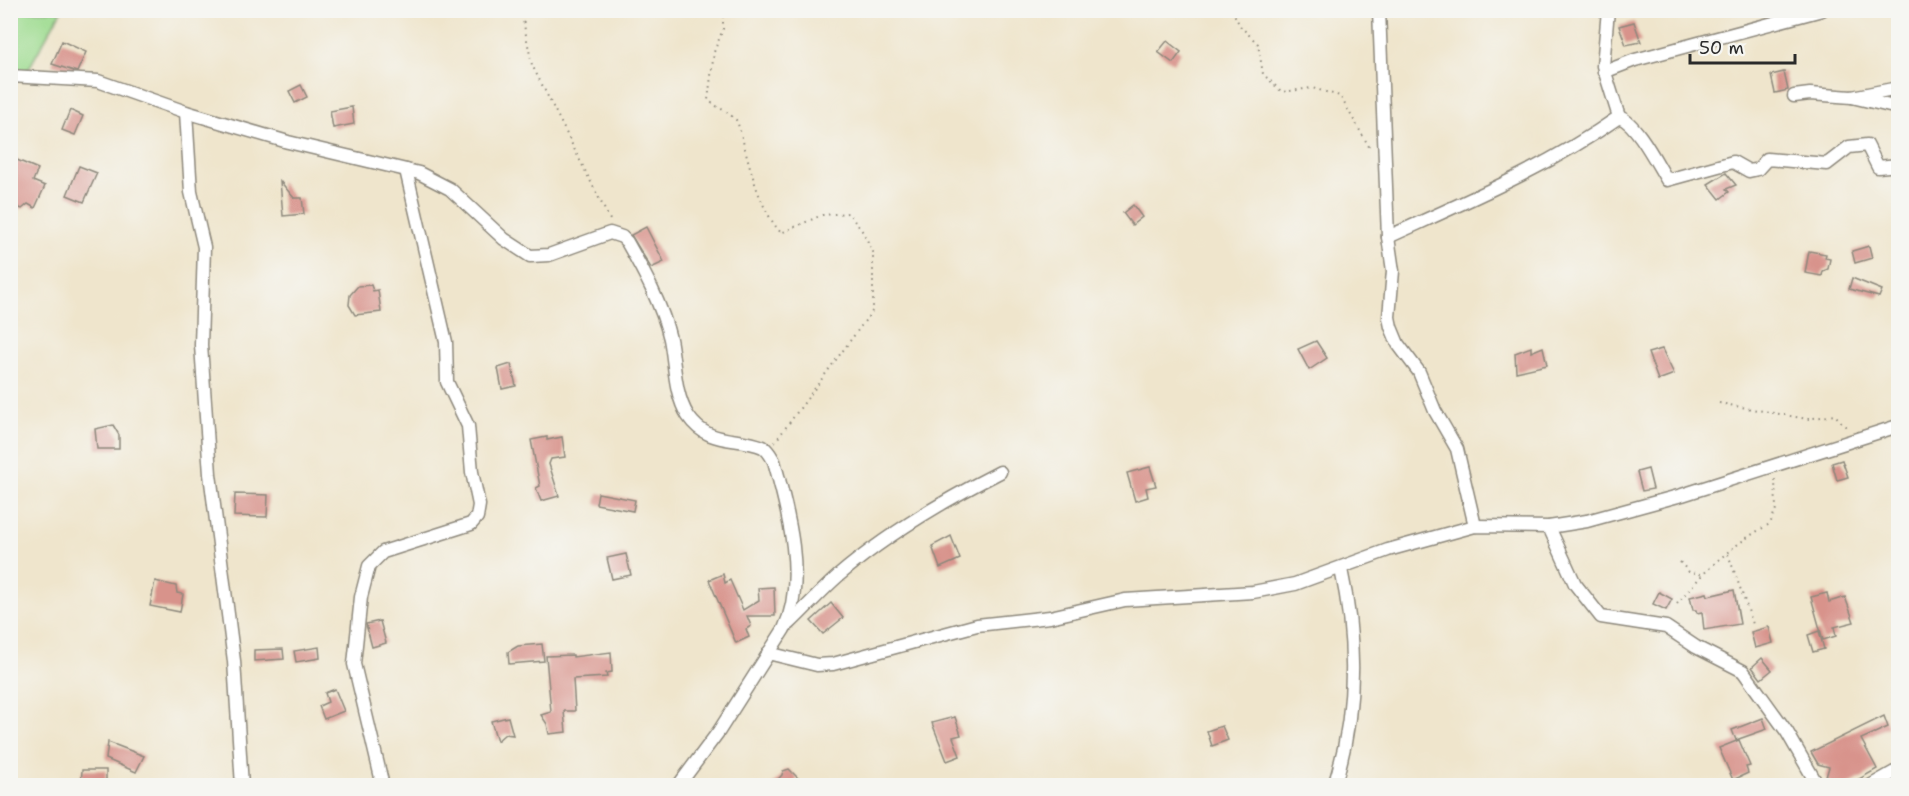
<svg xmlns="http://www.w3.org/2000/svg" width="1909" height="796" font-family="'Shantell Sans',sans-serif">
<rect width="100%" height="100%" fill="#f6f6f2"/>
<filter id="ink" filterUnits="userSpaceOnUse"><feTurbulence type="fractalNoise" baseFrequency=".0167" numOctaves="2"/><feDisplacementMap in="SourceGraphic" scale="12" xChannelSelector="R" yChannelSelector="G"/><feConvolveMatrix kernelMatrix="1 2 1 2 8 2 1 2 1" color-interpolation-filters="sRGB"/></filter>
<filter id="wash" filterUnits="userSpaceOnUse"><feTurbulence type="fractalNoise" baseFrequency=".008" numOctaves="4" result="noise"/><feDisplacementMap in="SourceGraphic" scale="24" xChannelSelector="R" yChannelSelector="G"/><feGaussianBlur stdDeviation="1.35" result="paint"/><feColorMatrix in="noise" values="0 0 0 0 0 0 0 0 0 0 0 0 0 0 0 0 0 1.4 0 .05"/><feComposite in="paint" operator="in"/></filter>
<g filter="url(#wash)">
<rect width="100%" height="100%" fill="#efe5cc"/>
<path fill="#9ddb8f" stroke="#64835d" stroke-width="1.5" d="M11,11H61L24,77L11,75Z"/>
<g id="blocks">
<g fill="#d8938b">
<path d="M1634,22L1641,42L1626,45L1619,26Z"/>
<path d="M62,41L86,52L77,72L52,64Z"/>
<path d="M1167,41L1181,52L1173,63L1158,52Z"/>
<path d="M1784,72L1788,90L1775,93L1771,75Z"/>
<path d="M301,85L307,97L295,103L289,91Z"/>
<path d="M352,107L354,124L333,128L330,111Z"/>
<path d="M70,110L83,116L75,135L62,130Z"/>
<path d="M10,157L38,169L33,181L45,186L35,208L28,204L22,209L10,204Z"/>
<path d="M79,166L97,173L84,202L67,195Z"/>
<path d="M1726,173L1736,185L1726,189L1729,192L1720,199L1708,184Z"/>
<path d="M280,181L294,198H302L304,214L283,216Z"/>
<path d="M1133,205L1142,217L1132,225L1123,213Z"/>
<path d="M646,227L664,262L651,268L631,235Z"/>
<path d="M1869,246L1872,258L1855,263L1852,251Z"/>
<path d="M1809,251L1826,254L1825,258L1830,259L1828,269L1823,271L1822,276L1805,273Z"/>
<path d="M1852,278L1882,290L1879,297L1849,289Z"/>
<path d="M371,285L373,291L378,290L381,312L355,315L349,305L350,295L358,286Z"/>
<path d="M1316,341L1327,358L1309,370L1298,349Z"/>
<path d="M1531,347V352L1543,347L1547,365L1516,372L1515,353Z"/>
<path d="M1662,349L1674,374L1658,380L1648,353Z"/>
<path d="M511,364L516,386L502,389L498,368Z"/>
<path d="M113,425L119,435V449H97L95,429Z"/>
<path d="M547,437V440L562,437L565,457L551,459L549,464L559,496L541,501L536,488L540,486L531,440Z"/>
<path d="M1842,460L1848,477L1837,480L1832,463Z"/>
<path d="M1150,467L1156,486L1146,488L1148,497L1135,501L1127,473Z"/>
<path d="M1648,469L1653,489L1642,491L1637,472Z"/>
<path d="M598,493L635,500L633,511L596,504Z"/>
<path d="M235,494L268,495L267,517L234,516Z"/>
<path d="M951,536L960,559L940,568L932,546Z"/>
<path d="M626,554L631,575L612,579L607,558Z"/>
<path d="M723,574L725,583L730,580L743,610L759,600L758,588L774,587L775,616H747L751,626L746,629L749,637L736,643L709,580Z"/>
<path d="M155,581L176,586L177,593L183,594L180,612L150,606Z"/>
<path d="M1734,590L1740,624L1704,630L1702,612L1697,613L1696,610H1693L1690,597L1707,593L1708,596Z"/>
<path d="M1659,592L1672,599L1666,610L1653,604Z"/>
<path d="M1827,593L1829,602L1845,597L1854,622L1834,627L1836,636L1823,640L1811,597Z"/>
<path d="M831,603L843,618L823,634L811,621Z"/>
<path d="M380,621L386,643L372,647L366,624Z"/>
<path d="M1769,627L1773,643L1755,648L1751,632Z"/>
<path d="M1819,631L1824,649L1813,652L1808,635Z"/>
<path d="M542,644L544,661L509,664L508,652L518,646Z"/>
<path d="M319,647L320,658L296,662L294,651Z"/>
<path d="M283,649L284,659L254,661V650Z"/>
<path d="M611,652L612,672L606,673L607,677L573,679L575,711H564L566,732L549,734L547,724L541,715L551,712L546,656L573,655V657Z"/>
<path d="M1762,658L1772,670L1761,679L1752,667Z"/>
<path d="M335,689L344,711L324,719L319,706L328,702L325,693Z"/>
<path d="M1884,716L1888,727L1861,739L1877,769L1847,786H1831L1826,777L1829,767L1818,764L1811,752Z"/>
<path d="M508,717L513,735L505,734L497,741L491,721Z"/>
<path d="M955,717L961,735L953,737L960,756L947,761L932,723Z"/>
<path d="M1763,718L1767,729L1736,740L1732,730Z"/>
<path d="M1222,726L1228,740L1212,746L1207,731Z"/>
<path d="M1739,740L1750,766L1746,767L1748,773L1733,780L1719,748Z"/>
<path d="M108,742L144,756L136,772L106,759Z"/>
<path d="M789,769L798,778L792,786H772L782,775L783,771Z"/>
<path d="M82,770H106V786H81Z"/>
</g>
</g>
</g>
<g filter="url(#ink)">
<use href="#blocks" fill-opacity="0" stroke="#8d887c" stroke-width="1.5"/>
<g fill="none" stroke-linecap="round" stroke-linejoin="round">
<defs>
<g id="minor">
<path d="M1379,10L1388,237L1393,271L1389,317L1391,327L1398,344L1419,372L1435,411L1457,449L1475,526"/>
<path d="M1608,10L1603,66L1619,117"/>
<path d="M1604,72L1635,60L1822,10"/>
<path d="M10,76L98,81L186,112L288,142L419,173L450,189L504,239L530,256L549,255L610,233L622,237L627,242C644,272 662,305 670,339C675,363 674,394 688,416C708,446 737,436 763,447C768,450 771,456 774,461C788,511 807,581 784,629L719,731L678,786"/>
<path d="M1898,88L1852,97L1898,108"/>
<path d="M1794,96L1810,94L1852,97"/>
<path d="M186,112L191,192L204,247L201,345L210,474L234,661L242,786"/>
<path d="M1388,237C1467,201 1548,167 1619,117C1637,123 1657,164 1667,180L1733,162L1749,171L1758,169L1767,159L1827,164L1849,147L1867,145L1878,167L1898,165"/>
<path d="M1549,527L1575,584L1601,617L1666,627L1696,647L1743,671L1787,732L1818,786"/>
<path d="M789,624C806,608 821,591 838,576C887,534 943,501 1000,472"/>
<path d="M768,653L817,665L833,664L977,625L1050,617L1125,600L1253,592L1295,584L1388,550L1475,526L1549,527L1587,521L1682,495L1898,426"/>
<path d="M383,786L354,664L361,597L369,566L383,552L471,524L477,517L479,505L472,472L468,426L447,382L446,342L406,170"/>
<path d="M1334,786C1357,714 1357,642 1341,569"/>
<path d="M1870,786L1898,770"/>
</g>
</defs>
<use href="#minor" stroke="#8d887c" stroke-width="15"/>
<g stroke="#8d887c" stroke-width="2" stroke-dasharray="1.5 4.5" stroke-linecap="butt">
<path d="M521,10L532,65L610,220"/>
<path d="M723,10V29L714,52L708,100C719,109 728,111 737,121C749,158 755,203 781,233L822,215L848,213L863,232L873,252V310L775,442"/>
<path d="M1232,10L1240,26L1258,44L1263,74L1282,92L1312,88L1340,96L1371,150"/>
<path d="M1719,403L1807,419L1835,415L1847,428"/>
<path d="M1728,554L1753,624"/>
<path d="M1680,562L1689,572L1701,574"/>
<path d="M1677,604C1702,572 1734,543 1770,524L1776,509L1775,479"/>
</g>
<use href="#minor" stroke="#fff" stroke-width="12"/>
</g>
</g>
<rect width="1909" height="796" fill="none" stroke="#f6f6f2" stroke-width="36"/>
<path d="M1690 54v9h105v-9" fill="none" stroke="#2b2b2b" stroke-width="3"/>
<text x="1699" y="54" font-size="18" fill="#2b2b2b" stroke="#f6f6f2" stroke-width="4.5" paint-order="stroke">50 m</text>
</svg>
